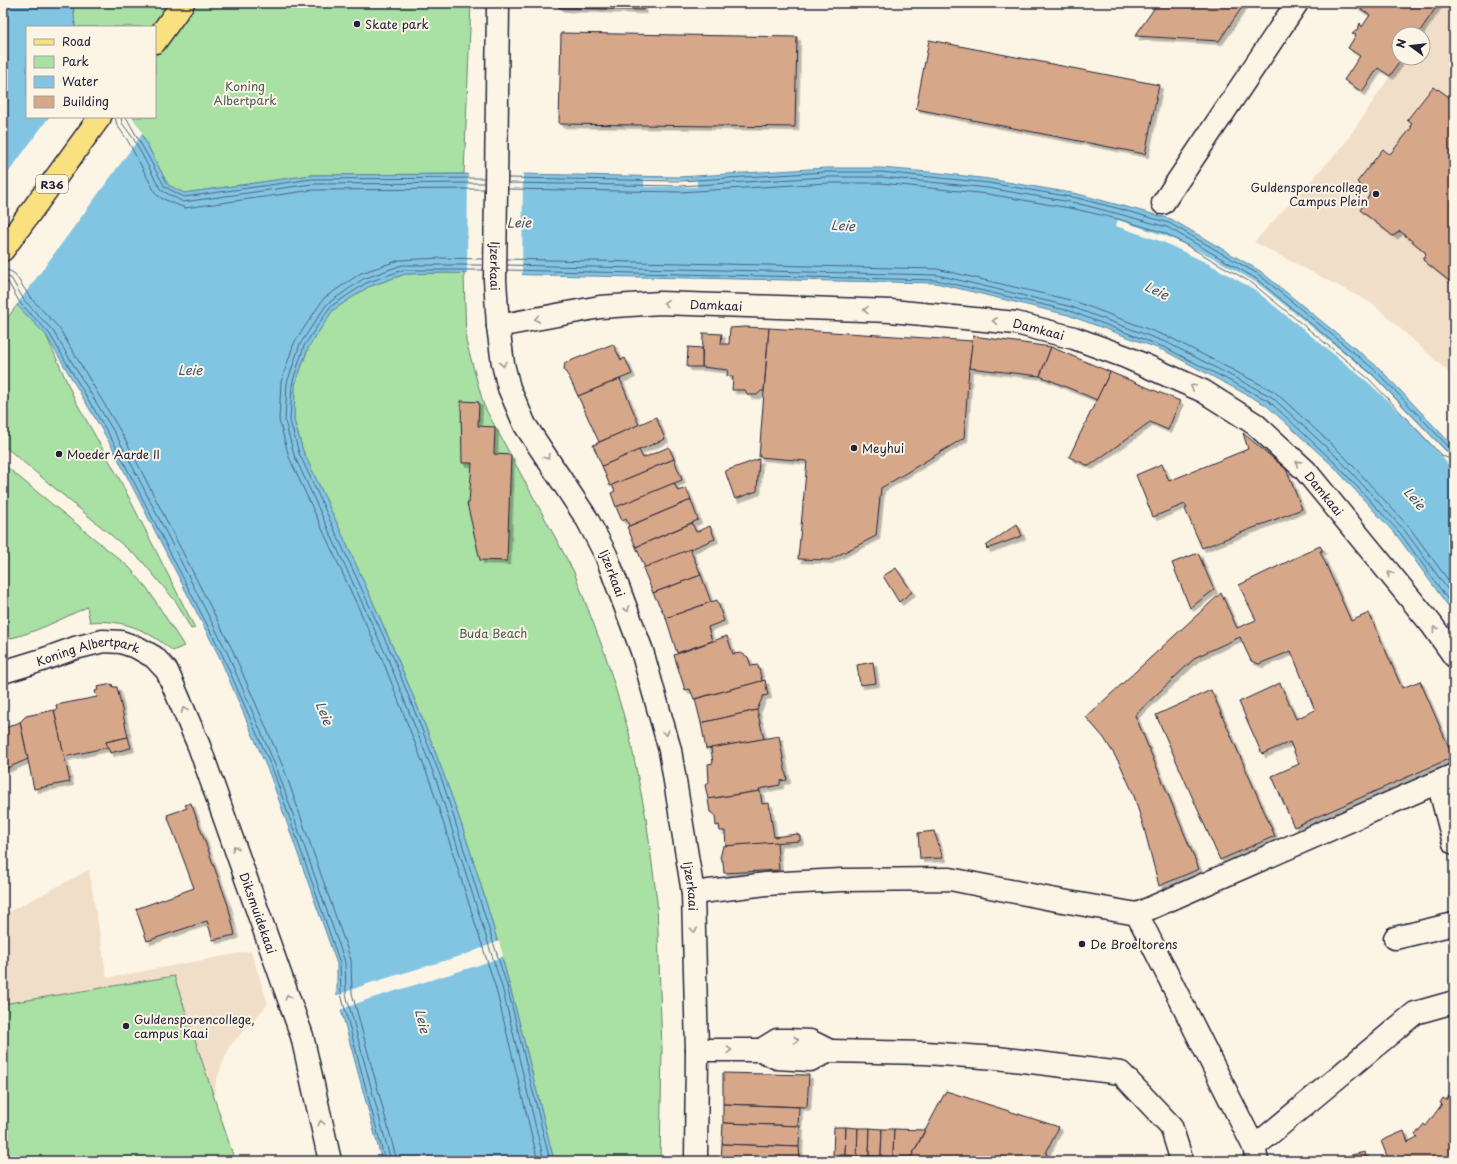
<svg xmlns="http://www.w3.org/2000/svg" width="1457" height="1164" font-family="'Playpen Sans',sans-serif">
<defs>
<filter id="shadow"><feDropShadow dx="3.5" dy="3.5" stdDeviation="0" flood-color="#0004"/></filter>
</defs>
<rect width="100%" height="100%" fill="#fcf5e5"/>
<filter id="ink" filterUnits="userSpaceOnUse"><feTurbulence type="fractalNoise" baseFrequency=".025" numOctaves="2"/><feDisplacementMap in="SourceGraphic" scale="8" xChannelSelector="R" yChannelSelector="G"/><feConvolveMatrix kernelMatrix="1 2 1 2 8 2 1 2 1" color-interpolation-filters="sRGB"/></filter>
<g filter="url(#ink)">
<g fill="#f1dec9">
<path d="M1439,3H1454V377L1373,304L1254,242L1343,146L1402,58H1423V34H1418Z"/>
<path d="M89,870L107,978L251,951L268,1004L229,1047L216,1081L213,1114L3,1161V915Z"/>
</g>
<g fill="#a9e0a4" stroke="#668170">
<path d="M73,3H471L464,174L312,175L184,193L168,185L141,133L129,117H155V27H75Z"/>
<path d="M441,273H464L466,341L484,406L574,572L605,654L629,733L646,818L657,901L662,1050L660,1161H554C522,1032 491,903 445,778C404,666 354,559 303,451L294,420L295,385L309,346L333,310L368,287L405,274Z"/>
<path d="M17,305L46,335L75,400L119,478L195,628L191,629L177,603L141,560L3,445V324Z"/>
<path d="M3,464L129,567L147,588L184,646L173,651C147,630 124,619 90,622L87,607C59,620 33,634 3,640Z"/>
<path d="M174,976L235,1161H3V1004Z"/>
</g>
<path fill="#82c5e3" stroke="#5c84a0" d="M3,3H73L75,27H27V117H129L141,133L168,185L184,193L312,175L520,174L679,177L826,168H881L940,173L989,179L1078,194L1171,219L1260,271L1379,368L1454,447V614L1398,537L1333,466L1266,405L1165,351L1068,315L936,283L441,273L405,274L368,287L333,310L308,348L295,385L294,420L303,451C354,559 404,666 445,778C491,903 522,1032 554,1161H382L337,995V964L270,775L219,656L112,447L46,335L17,305L3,282Z"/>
<g fill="#fcf5e5">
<path d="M49,117H132L143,133L15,307L3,286V180Z"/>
<path d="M468,172H523L522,276H467Z"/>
<path d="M644,179L697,180V187H644Z"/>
<path d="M1118,220L1166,236L1212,257L1257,283L1373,376L1453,458L1454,471L1419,431L1369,383L1255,290L1209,264L1163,242L1116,226Z"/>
<path d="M499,941L503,956L502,957L473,967L366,1000L340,1010L335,996L367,984L467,954Z"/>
</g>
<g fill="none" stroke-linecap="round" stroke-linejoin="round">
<g stroke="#48637e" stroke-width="1">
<path d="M115,117L117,125L128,141L156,194L161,198L185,208L313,190L484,189"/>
<path d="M121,117L122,123L133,138L161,190L183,202L312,184L484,183"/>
<path d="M126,117L165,187L184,197L312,179L484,178"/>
<path d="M508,178L680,181L826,172H881L989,183L1077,198L1120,209L1169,223L1258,274L1376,371L1449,447L1454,449"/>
<path d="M508,183L680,186L826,177H881L988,188L1076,203L1119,214L1167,227L1255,278L1373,375L1446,451L1454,454"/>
<path d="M508,189L680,192L826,183H881L988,194L1075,209L1118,219L1165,233L1252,283L1369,379L1442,456L1454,460"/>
<path d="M483,259L441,258L400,260L361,273L324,298L294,343L281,382L279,420L289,457L383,661L431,784L496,989L538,1161"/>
<path d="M507,259L937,269L1074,301L1171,338L1275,392L1343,455L1409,527L1454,588"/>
<path d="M483,265H402L363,279L327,304L300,344L287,383L285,421L294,455L388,659L437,782L502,987L544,1161"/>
<path d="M507,265L937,275L1072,307L1168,343L1272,397L1339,459L1405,531L1454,598"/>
<path d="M3,269L10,271L15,274L29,296L59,328L125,439L232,649L284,769L351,960L352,993L397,1161"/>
<path d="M483,270H403L366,283L330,307L304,346L292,384L290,421L299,453L393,657L442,780L507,986L550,1161"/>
<path d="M507,270L936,280L1070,311L1166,348L1269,401L1335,463L1401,534L1454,608"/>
<path d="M3,275L11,278L24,300L53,331L120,442L227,652L278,772L345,962L346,994L391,1161"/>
<path d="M3,280L8,282L20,303L49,333L115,445L222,654L274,773L340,963L341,994L385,1161"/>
</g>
</g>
<g fill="#d7a789" stroke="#22223b" filter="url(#shadow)">
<path d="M559,3H643V10L559,8Z"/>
<path d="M1158,3H1245L1219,41L1135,36Z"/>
<path d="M1351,3H1439L1418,34H1399V58H1402L1390,76L1378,68L1362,92L1344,80L1360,56L1348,48L1356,35L1352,34L1358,29L1360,23L1362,27L1370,15Z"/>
<path d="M561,33L797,37L795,127L559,124Z"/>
<path d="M929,40L1159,85L1145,154L916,109Z"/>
<path d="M1433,87L1437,90L1438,89L1449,97L1454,90V285L1423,260L1426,254L1425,252L1400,231L1393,236L1360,210L1370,194L1357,182L1383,149L1389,154L1391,153L1412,127L1410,126L1412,124L1407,120Z"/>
<path d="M745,327L769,328L764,391H761L757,395H748L745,390H732L733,377L727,376L728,370L702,367L703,333L722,334L721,344H729L730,328Z"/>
<path d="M769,328L973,341L969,368L964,438L881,488L876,536L829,560L798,559L807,461L759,457Z"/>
<path d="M973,336L1051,347L1040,376L969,368Z"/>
<path d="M613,344L621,360L625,358L632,374L578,396L569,377L564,370L565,363Z"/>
<path d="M688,347L702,348V367H687Z"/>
<path d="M1051,347L1110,372L1097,400L1040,376Z"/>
<path d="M1110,372L1180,401L1168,430L1150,422L1089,466L1069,457Z"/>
<path d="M620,379L639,425L599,442L578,396Z"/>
<path d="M461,401L479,402L478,426L495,427L494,454L511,455L507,561L480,560L467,503H469L472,463H462Z"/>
<path d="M656,417L665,439L602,466L593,445Z"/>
<path d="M1243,433L1286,469L1302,509L1202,548L1185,509L1187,508L1185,504L1153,517L1136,475L1162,464L1169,481L1248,449Z"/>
<path d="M669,447L674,459L610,486L602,466L639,450L643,458Z"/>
<path d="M674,459L682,480L616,507L611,493L615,491L612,485Z"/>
<path d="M759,459L757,491L735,499L725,471Z"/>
<path d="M674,483L678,491L686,488L691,500L629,526L626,519L622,521L616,507Z"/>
<path d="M691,500L698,520L636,547L627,527Z"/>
<path d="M692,523L696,532L710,526L715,539L645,568L636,547Z"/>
<path d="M1017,524L1022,536L987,549L986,546Z"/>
<path d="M1320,546L1323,551H1320L1351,621L1369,613L1402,688L1420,681L1453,757L1294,827L1272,776L1299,764L1290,742L1262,754L1239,702L1280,683L1296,719L1315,710L1291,651L1259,664L1251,661L1240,637L1196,657L1135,715L1199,869L1159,886L1144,828L1133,793L1120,764L1104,738L1086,717L1221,593L1237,628L1256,620L1239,585Z"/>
<path d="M690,549L701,575L653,593L643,568Z"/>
<path d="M1198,553L1214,590L1190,608L1172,563Z"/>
<path d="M896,568L912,592L899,602L883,576Z"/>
<path d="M701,575L711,602L666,618L653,593Z"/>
<path d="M717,600L724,621L708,627L712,641L677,653L666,618Z"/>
<path d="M727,636L733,654L741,653L748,657L751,666L758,665L762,681L694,699L690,689L685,690L674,655Z"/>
<path d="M873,662L876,683L860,685L857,665Z"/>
<path d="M765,680L768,695L763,696L757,710L701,723L695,699Z"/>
<path d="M112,684L113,687H117L128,737L106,742L109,747L64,757L54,710H57L56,705L97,697L95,691L98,690L97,687Z"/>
<path d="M1211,690L1275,836L1220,860L1156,715Z"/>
<path d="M54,710L70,782L34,789L20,722L26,716Z"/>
<path d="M757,710L764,739L706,749L701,723Z"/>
<path d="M20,722L28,759L3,770V729Z"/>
<path d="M779,736L787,780L780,781V785L759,789L760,791L708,799L705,785L709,782L708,764L713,763L711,748Z"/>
<path d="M128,737L131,748L110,753L106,742Z"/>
<path d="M760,791L762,804L769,803L774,837L797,834L800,836V841L726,846L725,831H720L719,825L716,826L715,815L710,812L708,799Z"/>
<path d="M191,803L228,905L235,935L213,940L207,921L147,941L136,909L194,888L167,815L187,808L185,805Z"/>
<path d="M934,831L943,858L920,859L918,833Z"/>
<path d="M777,842L779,870L724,873L723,862L720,858L723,846Z"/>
<path d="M723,1073L809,1075L807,1107L723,1104Z"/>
<path d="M1454,1088V1161H1389L1381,1141L1404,1131L1408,1142L1417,1137L1415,1135L1424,1124L1426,1126L1442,1104L1440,1103L1443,1098L1446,1100Z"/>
<path d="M946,1091L1059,1127L1046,1153L1050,1161H909Z"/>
<path d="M723,1104L799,1107L798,1126L723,1123Z"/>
<path d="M723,1123L800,1126L799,1147L722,1144Z"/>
<path d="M834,1127H846L845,1155H833Z"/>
<path d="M846,1127L858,1128L857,1156L845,1155Z"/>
<path d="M858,1128H870L869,1156H857Z"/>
<path d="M870,1128L882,1129L881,1156H869Z"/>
<path d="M882,1129H894L893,1157L881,1156Z"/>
<path d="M894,1129L925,1130L911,1157H893Z"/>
<path d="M722,1144L799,1147L800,1161H721Z"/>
<path d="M1365,1152L1367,1161H1325Z"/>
</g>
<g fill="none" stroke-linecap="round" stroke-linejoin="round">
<defs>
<g id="minor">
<path id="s1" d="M498,3L495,280L498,326L503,364L509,388L525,425L587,519L606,555L642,651L670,750L693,893L697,1050L696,1161"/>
<path d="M1163,203L1297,3"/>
<path id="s2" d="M498,326L600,307L660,303L891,311L1016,323L1074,338L1126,357L1203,391L1255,424L1305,470L1432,625L1454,656"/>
<path id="s3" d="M3,672L42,660L75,648L103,641L121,642L138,648L154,657L167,671L199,746L302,1036L330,1161"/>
<path d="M1438,782L1454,843"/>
<path d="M693,893L766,884L841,880L950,879L1051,899L1137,914L1454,775"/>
<path d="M1137,914L1254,1147L1257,1161"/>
<path d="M1395,938L1454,924"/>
<path d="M697,1050H761L777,1058L810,1060L830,1051L926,1053L997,1058L1121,1073L1171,1126L1182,1161"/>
<path d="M761,1050L777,1040H788L810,1041L830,1051"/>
<path d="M1254,1147L1415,1013L1454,1002"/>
</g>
<g id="major">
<path d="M155,42L183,3"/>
<path d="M3,250L100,117"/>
</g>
</defs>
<use href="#minor" stroke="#22223b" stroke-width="25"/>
<use href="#major" stroke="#22223b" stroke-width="25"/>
<use href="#minor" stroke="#fcf5e5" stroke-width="22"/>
<use href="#major" stroke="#fae180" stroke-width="22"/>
</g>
<defs><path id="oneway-chevron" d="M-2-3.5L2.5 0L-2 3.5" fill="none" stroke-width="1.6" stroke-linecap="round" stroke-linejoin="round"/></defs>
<g stroke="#9a9698">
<use href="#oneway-chevron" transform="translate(666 303) rotate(-178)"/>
<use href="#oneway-chevron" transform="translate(866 310) rotate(-178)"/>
<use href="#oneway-chevron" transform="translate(537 319) rotate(169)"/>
<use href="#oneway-chevron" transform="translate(995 321) rotate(-175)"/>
<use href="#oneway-chevron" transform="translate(503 364) rotate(79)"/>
<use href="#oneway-chevron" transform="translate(1193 387) rotate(-156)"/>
<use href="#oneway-chevron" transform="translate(547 457) rotate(56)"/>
<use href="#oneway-chevron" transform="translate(1298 463) rotate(-138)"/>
<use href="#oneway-chevron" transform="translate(1390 574) rotate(-129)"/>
<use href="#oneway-chevron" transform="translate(627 609) rotate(68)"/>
<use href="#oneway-chevron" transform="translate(1435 629) rotate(-126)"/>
<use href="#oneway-chevron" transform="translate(184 710) rotate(-112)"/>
<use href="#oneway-chevron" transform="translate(666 733) rotate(75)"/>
<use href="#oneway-chevron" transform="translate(235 848) rotate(-109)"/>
<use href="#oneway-chevron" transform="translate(694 930) rotate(88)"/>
<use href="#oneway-chevron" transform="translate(288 997) rotate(-109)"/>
<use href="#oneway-chevron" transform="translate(796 1040) rotate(3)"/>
<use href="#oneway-chevron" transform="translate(729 1050) rotate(-1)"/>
<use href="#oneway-chevron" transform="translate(321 1123) rotate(-103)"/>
</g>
</g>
<g fill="#22223b" stroke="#fcf5e5" stroke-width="1.5">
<circle cx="357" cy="24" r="4"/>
<circle cx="1376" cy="194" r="4"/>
<circle cx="854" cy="448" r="4"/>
<circle cx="59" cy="454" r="4"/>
<circle cx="1082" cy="944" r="4"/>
<circle cx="126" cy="1026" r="4"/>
</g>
<g text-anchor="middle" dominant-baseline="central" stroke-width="4" stroke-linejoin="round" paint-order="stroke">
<rect fill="#fcf5e5" stroke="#63616e" stroke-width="1" x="36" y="175" width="32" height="18" rx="3"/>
<g font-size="11" font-weight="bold" fill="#22223b">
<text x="52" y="184">R36</text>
</g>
<g font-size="12" fill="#22223b" stroke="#fcf5e5" text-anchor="start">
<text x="365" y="24">Skate park</text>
<text x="1368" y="187" text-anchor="end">Guldensporencollege<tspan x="1368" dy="14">Campus Plein</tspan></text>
<text x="862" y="448">Meyhui</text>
<text x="67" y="454">Moeder Aarde II</text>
<text x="1090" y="944">De Broeltorens</text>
<text x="134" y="1019">Guldensporencollege,<tspan x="134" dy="14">campus Kaai</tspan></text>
</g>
<g font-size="12" fill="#4a5b5a" stroke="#fcf5e5">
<text x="245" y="86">Koning<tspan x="245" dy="14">Albertpark</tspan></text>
<text x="493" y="633">Buda Beach</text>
</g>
<g font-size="12" fill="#22223b" stroke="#fcf5e5">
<text stroke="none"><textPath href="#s1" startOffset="263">Ijzerkaai</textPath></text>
<text stroke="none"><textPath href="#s2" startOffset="220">Damkaai</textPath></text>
<text stroke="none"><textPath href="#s2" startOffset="544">Damkaai</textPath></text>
<text stroke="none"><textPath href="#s2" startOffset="880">Damkaai</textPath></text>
<text stroke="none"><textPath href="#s1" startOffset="599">Ijzerkaai</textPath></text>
<text stroke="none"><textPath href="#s3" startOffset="89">Koning Albertpark</textPath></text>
<text stroke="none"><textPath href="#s1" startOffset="923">Ijzerkaai</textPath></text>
<text stroke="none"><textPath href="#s3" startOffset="437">Diksmuidekaai</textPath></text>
</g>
<g font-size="13" font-style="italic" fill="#3f536d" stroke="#fcf5e5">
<text transform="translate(519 222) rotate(-1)">Leie</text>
<text transform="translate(843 225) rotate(3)">Leie</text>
<text transform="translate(1157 290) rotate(25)">Leie</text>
<text x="190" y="369">Leie</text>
<text transform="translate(1415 498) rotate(48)">Leie</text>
<text transform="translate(325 713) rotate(68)">Leie</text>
<text transform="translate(423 1021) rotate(76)">Leie</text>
</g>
</g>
<rect width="1457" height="1164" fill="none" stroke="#fcf5e5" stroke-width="16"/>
<rect x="8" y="8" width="1441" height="1148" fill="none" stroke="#22223b" stroke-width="1.5" filter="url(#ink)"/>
<rect x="26" y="26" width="130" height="92" fill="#fcf5e5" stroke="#a5a1a1"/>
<rect x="34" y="39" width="20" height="6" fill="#fae180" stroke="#a5a1a1"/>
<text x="62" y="46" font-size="12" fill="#22223b">Road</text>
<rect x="34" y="56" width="20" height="12" fill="#a9e0a4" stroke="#a5a1a1"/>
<text x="62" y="66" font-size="12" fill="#22223b">Park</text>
<rect x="34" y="76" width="20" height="12" fill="#82c5e3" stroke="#a5a1a1"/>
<text x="62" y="86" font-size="12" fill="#22223b">Water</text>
<rect x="34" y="96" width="20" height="12" fill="#d7a789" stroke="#a5a1a1"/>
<text x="62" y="106" font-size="12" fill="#22223b">Building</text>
<g transform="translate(1411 46) rotate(285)"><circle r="19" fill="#fcf5e5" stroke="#a5a1a1"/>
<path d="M0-3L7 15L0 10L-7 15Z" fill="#22223b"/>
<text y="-6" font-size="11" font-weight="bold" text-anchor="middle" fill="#22223b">N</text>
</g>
</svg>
